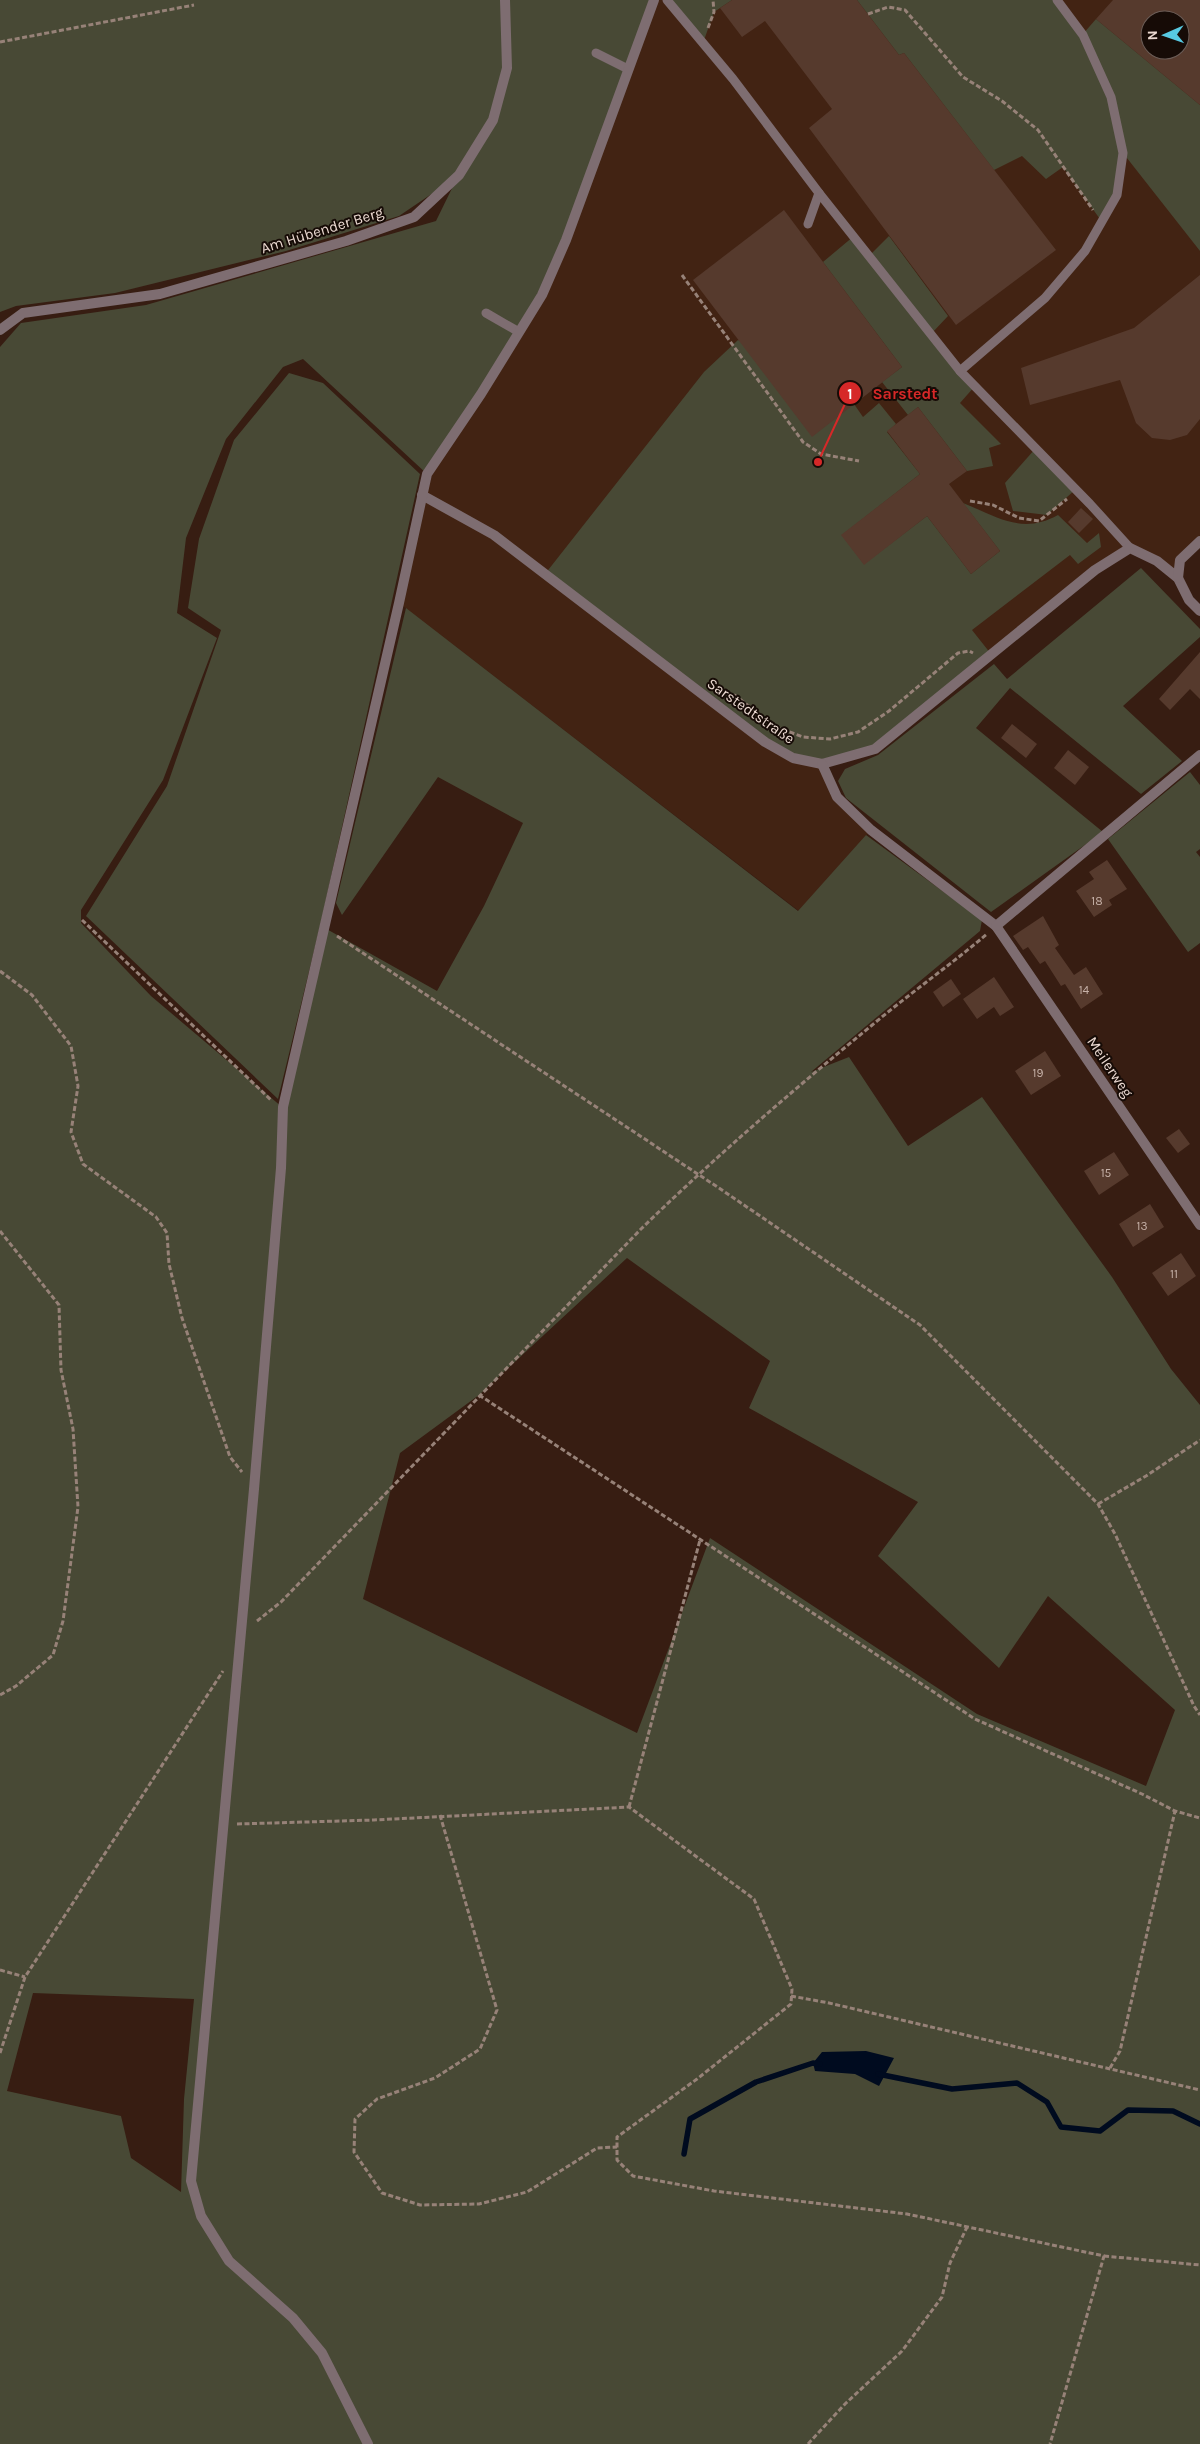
<svg xmlns="http://www.w3.org/2000/svg" width="1200" height="2444" font-family="Karla,sans-serif">
<rect width="100%" height="100%" fill="#371d12"/>
<path fill="#422313" fill-rule="evenodd" d="M654,0H1200V541L1180,560L1178,578L1130,548L947,689L822,764L837,797L871,830L799,911L399,603L422,495ZM1150,20H1180V50H1150Z"/>
<g fill="#484935" fill-rule="evenodd">
<path d="M0,0H654L542,294L427,474L303,359L283,367L226,439L186,538L177,613L217,638L163,780L81,910V923L151,996L282,1107L323,927L437,991L484,906L523,823L438,777L342,915L336,903L406,608L798,911L866,835L982,920L980,931L811,1072L849,1057L908,1146L982,1097L1112,1277L1171,1369L1200,1405V2444H0V347L21,323L146,305L436,221L458,176L399,216L286,251L115,293L16,306L0,312ZM627,1258L770,1361L749,1408L918,1502L878,1556L999,1668L1048,1596L1175,1710L1146,1786L977,1714L710,1538L637,1733L363,1599L400,1453L479,1395ZM33,1993L194,1999L184,2099L181,2192L131,2158L121,2116L7,2091Z"/>
<path d="M667,0H732L714,12L703,43Z"/>
<path d="M857,0H1057L1083,34L1096,19L1200,105V251L1123,153L1117,195L1102,222L1063,167L1046,179L1022,156L994,170L904,53L899,55Z"/>
<path d="M854,236L869,256L889,236L948,316L931,334L975,386L960,403L1001,444L989,448L993,466L967,471L918,407L908,415L882,382L902,367L823,262Z"/>
<path d="M738,340L854,404L863,417L879,403L896,424L887,432L920,474L842,535L864,564L927,516L971,574L1000,551L963,503C998,517 1022,535 1058,515L1087,543L1099,533L1101,547L1078,564L1070,555L972,630L991,654L875,749L822,764L793,758L545,574L704,372Z"/>
<path d="M289,373L323,383L420,474L321,922L278,1099L86,916L167,786L221,630L188,608L199,539L234,440Z"/>
<path d="M1035,449L1076,489L1047,515L1013,511L1005,483Z"/>
<path d="M1141,568L1200,629V637L1123,706L1182,761L1141,794L1010,688L976,728L1103,832L991,912L846,798L838,781L845,769L878,755L994,664L1007,679Z"/>
<path d="M1190,772L1200,785V849L1196,852L1200,857V943L1188,952L1108,839Z"/>
</g>
<path fill="#000b1f" d="M866,2051L894,2058L879,2086L855,2074L815,2071L813,2063L822,2052Z"/>
<g fill="none" stroke-linecap="round" stroke-linejoin="round">
<g stroke="#000b1f" stroke-width="5.5">
<path d="M878,2074L952,2089L1017,2083L1047,2102L1061,2127L1100,2131L1128,2110L1173,2111L1200,2124"/>
<path d="M684,2154L690,2119L756,2082L813,2063L820,2064"/>
</g>
</g>
<g fill="#563a2d" fill-rule="evenodd">
<path d="M732,0H857L899,55L904,53L1056,250L956,325L809,128L832,109L765,21L742,37L720,8Z"/>
<path d="M1113,0H1200V105L1096,19ZM1150,20H1180V50H1150Z"/>
<path d="M784,210L902,367L812,437L693,280Z"/>
<path d="M1200,275V419L1187,435L1170,440L1152,438L1136,423L1120,380L1030,405L1021,368L1134,328Z"/>
<path d="M918,407L967,471L949,484L1000,551L971,574L927,516L864,565L841,535L920,474L887,431Z"/>
<path d="M1081,508L1093,519L1079,533L1068,522Z"/>
<path d="M1200,652V699L1190,689L1170,710L1159,699Z"/>
<path d="M1012,724L1037,744L1026,758L1001,738Z"/>
<path d="M1068,750L1089,767L1075,785L1054,768Z"/>
<path d="M1107,860L1127,889L1109,900L1112,905L1094,917L1076,891L1094,879L1089,872Z"/>
<path d="M1043,916L1059,945L1055,948L1074,975L1086,967L1103,994L1081,1009L1065,984L1061,986L1045,961L1040,964L1028,947L1023,950L1013,936Z"/>
<path d="M994,977L1014,1007L1000,1016L994,1007L977,1019L963,999Z"/>
<path d="M951,979L961,994L943,1007L933,992Z"/>
<path d="M1045,1051L1061,1076L1031,1095L1015,1071Z"/>
<path d="M1179,1129L1190,1144L1178,1153L1166,1138Z"/>
<path d="M1114,1152L1129,1175L1099,1195L1084,1171Z"/>
<path d="M1150,1204L1164,1227L1133,1247L1119,1224Z"/>
<path d="M1181,1253L1196,1276L1168,1296L1152,1273Z"/>
</g>
<g fill="none" stroke-linecap="round" stroke-linejoin="round">
<g stroke="#978278" stroke-width="3" stroke-dasharray="5 2.5" stroke-linecap="butt">
<path d="M868,14L888,7L905,10L963,77L1002,101L1038,130L1093,210"/>
<path d="M708,28L714,12L713,0"/>
<path d="M0,42L194,5"/>
<path d="M682,275L803,442L821,454L859,461"/>
<path d="M970,501L993,505L1019,518L1039,521L1067,499"/>
<path d="M727,696L733,694L776,727L803,737L830,739L858,732L889,711L958,653L969,651L973,653"/>
<path d="M82,920L271,1100"/>
<path d="M337,936L719,1188L920,1325L1098,1504L1115,1534L1194,1706L1200,1715"/>
<path d="M0,971L32,995L71,1046L78,1086L71,1132L83,1164L156,1217L167,1233L169,1264L182,1318L230,1457L242,1472"/>
<path d="M0,1231L59,1305L61,1370L73,1429L78,1507L63,1621L53,1655L16,1686L0,1695"/>
<path d="M479,1395L975,1719L1142,1794L1175,1811L1200,1818"/>
<path d="M1098,1504L1146,1476L1200,1440"/>
<path d="M257,1621L281,1602L641,1229C714,1158 792,1091 871,1026C909,994 949,966 987,934"/>
<path d="M629,1807L700,1540"/>
<path d="M440,1815L497,2010L480,2049L435,2078L377,2099L355,2119L354,2152L382,2193L420,2205L479,2204L527,2192L597,2148L617,2147"/>
<path d="M237,1824L374,1820L629,1807L754,1899L792,1989L791,2004L697,2079L617,2137V2160L633,2176L714,2191L907,2214L1104,2256L1050,2444"/>
<path d="M0,1970L25,1977"/>
<path d="M791,1996L829,2003L1200,2090"/>
<path d="M0,2053L25,1977L223,1671"/>
<path d="M1110,2068L1120,2051L1175,1811"/>
<path d="M1104,2256L1200,2265"/>
<path d="M808,2444L845,2404L902,2351L942,2297L950,2263L967,2227"/>
</g>
<g stroke="#7e6d71" stroke-width="9">
<path d="M667,0L733,79L819,193L808,224"/>
<path d="M1057,0L1083,35L1111,97L1123,153L1117,195L1085,251L1045,298L960,371L1090,504L1130,548"/>
<path d="M596,53L628,69"/>
<path d="M819,193L960,371"/>
<path d="M486,313L519,332"/>
</g>
<g stroke="#7e6d71" stroke-width="10">
<path d="M0,330L23,313L160,294L346,241L414,217L459,175L493,120L507,68L505,0"/>
<path d="M422,495L494,535L765,742L793,758L822,764L875,749L1095,570L1130,548L1157,561L1178,578L1189,600L1200,611"/>
<path d="M1178,578L1180,560L1200,541"/>
<path d="M822,764L837,797L871,830L996,926L1200,1225"/>
<path d="M996,926L1200,755"/>
<path d="M368,2444L322,2353L293,2318L229,2261L201,2216L191,2181L254,1489L281,1168L283,1107L399,603L427,474L481,394L542,295L566,240L654,0"/>
</g>
</g>
<g text-anchor="middle" dominant-baseline="central" stroke-width="4" stroke-linejoin="round" paint-order="stroke">
<g font-size="12" fill="#c6b1a8">
<text x="1097" y="901">18</text>
<text x="1084" y="990">14</text>
<text x="1038" y="1073">19</text>
<text x="1106" y="1173">15</text>
<text x="1142" y="1226">13</text>
<text x="1174" y="1274">11</text>
</g>
<g font-size="15" fill="#ebd9d1" stroke="#160b06">
<text transform="translate(322 230) rotate(-17)">Am Hübender Berg</text>
<text transform="translate(751 711) rotate(35)">Sarstedtstraße</text>
<text transform="translate(1110 1067) rotate(56)">Meilerweg</text>
</g>
</g>
<path fill="none" stroke="#d62828" stroke-width="2" d="M818 462L850 393"/>
<g fill="#d62828" stroke="#160b06" stroke-width="2">
<circle cx="818" cy="462" r="5"/>
<circle cx="850" cy="393" r="12"/>
</g>
<g font-size="15" text-anchor="middle" font-weight="bold" fill="#fff">
<text x="850" y="399">1</text>
</g>
<g font-size="16" text-anchor="middle" font-weight="bold" fill="#d62828" stroke="#160b06" stroke-width="4" stroke-linejoin="round" paint-order="stroke">
<text x="905" y="399">Sarstedt</text>
</g>
<g transform="translate(1165 35) rotate(268)"><circle r="24" fill="#160b06" stroke="#6b5d57"/>
<path d="M0-4L9 19L0 12L-9 19Z" fill="#57c9e2"/>
<text y="-8" font-size="14" font-weight="bold" text-anchor="middle" fill="#ebd9d1">N</text>
</g>
</svg>
